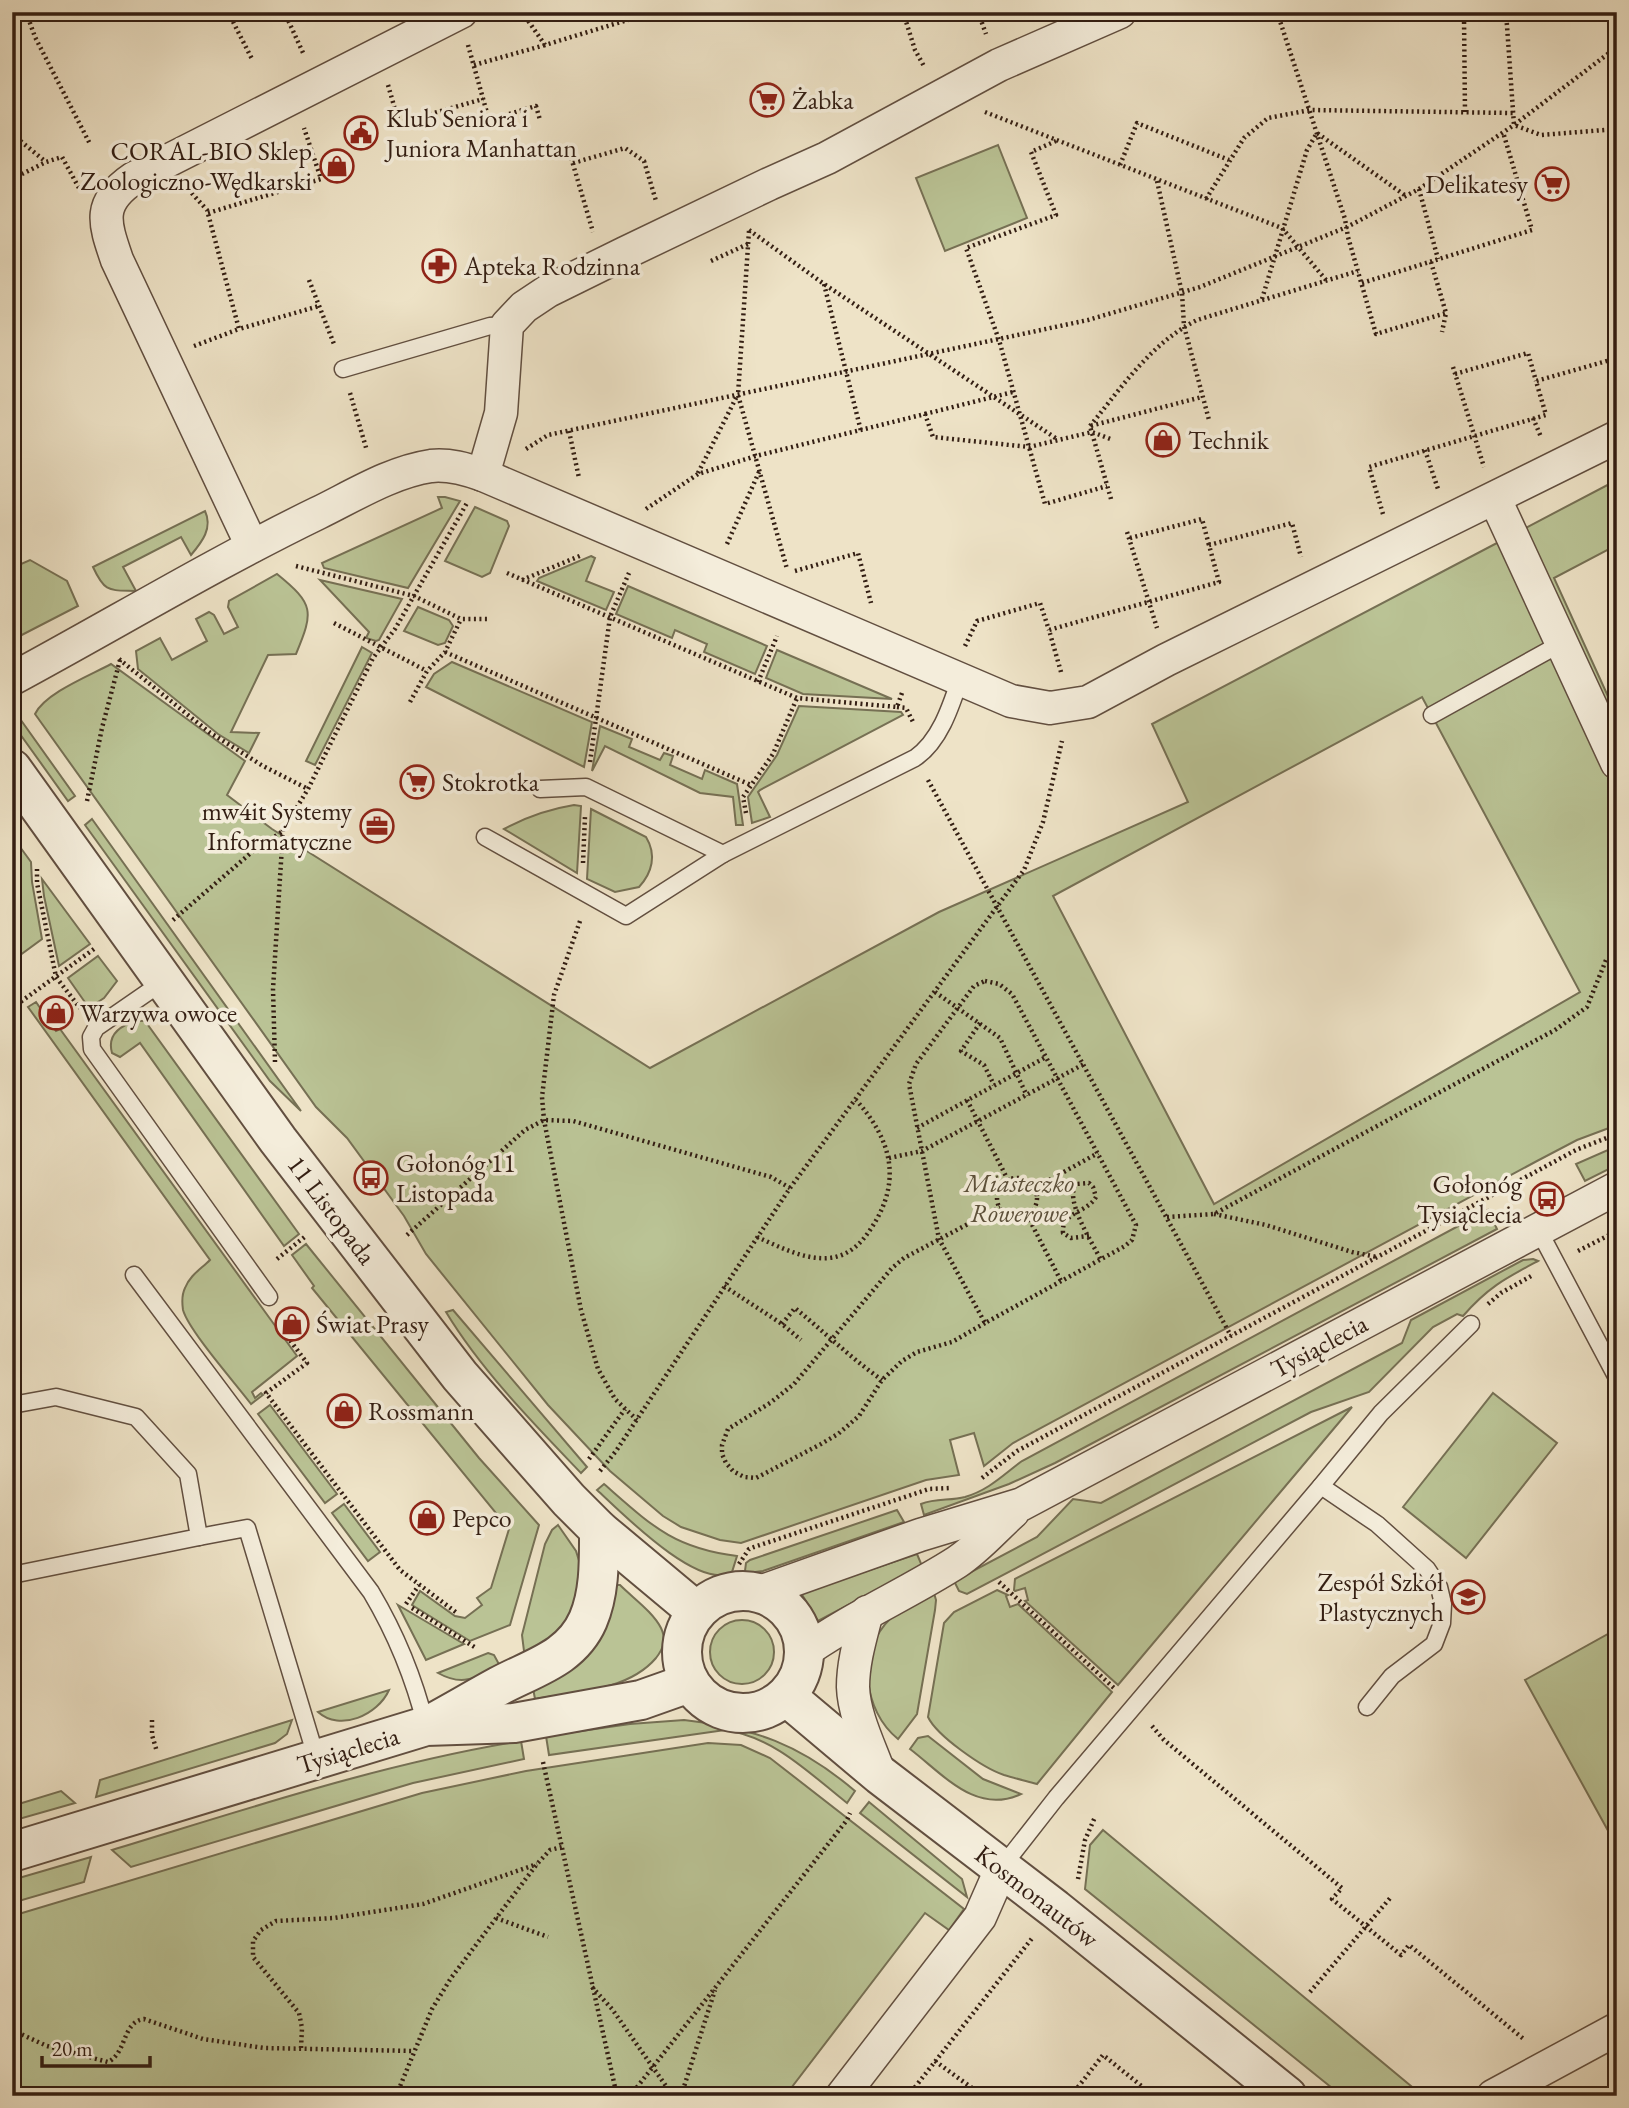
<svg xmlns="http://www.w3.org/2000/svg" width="1629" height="2108" font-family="'EB Garamond',serif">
<rect width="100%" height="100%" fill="#eee3c7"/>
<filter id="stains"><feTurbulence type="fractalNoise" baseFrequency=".00286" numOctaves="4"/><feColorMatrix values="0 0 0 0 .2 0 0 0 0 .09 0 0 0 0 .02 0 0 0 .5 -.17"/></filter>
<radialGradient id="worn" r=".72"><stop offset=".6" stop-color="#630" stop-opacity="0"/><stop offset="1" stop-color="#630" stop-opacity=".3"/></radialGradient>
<g fill="#bac395" stroke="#767054" stroke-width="2" fill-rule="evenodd">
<path d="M998,145L1027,218L945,251L916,178Z"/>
<path d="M1617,480V545L1554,578L1617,716V1125L1577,1140L1537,1161L1013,1443L984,1466L974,1433L950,1440L959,1475L926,1480L741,1543L720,1540L681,1527L663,1516L610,1471L548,1405L426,1254L404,1216L347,1138L316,1107L35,714C45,693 91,675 111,664L245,761L227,795L272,829L650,1068L939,912L1188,802L1152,724ZM1422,697L1580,992L1214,1204L1053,896Z"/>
<path d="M438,497H445L460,501L408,588L324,568L322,563L442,508Z"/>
<path d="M475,507L507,521L509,526L490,573L482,577L445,561Z"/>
<path d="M205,511C213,528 202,542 191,555L181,537L123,567L136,591C109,590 105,593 93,567Z"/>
<path d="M591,556L595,558L586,581L614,592L606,610L537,581L539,578Z"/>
<path d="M30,560L67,581L78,606L12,640V568Z"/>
<path d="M277,574C314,604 314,611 296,654L268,655L231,732L259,733L249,753L218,734L138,669L136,651L160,638L172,660L207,641L196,619L209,612L214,615L224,634L238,627L228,607L229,601Z"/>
<path d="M320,580L402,599L379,640L376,641L366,638L369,632Z"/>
<path d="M628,586L767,646L755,674L704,652L707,644L675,630L672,638L616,614Z"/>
<path d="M418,607L449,620L453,626L445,643L438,645L404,631Z"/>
<path d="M362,647L372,653L315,765L306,761Z"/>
<path d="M777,650L892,699L803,694L766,678Z"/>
<path d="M452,662L592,722L584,767L426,687L434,674Z"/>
<path d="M799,706L901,712L903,715L760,790L758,792L770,817L752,823L748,797L777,755Z"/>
<path d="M18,716L75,796L68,801L20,734L17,728Z"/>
<path d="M600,726L632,739L629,747L660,760L664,753L673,756L670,765L702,779L705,770L737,784L743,825H736L733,797L700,793L605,746L592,771Z"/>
<path d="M574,805L581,806L577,873L504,829C526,817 549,809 574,805Z"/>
<path d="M591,809L646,837C657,855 652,873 639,887L615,892L587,879Z"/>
<path d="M92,819L301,1111L270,1081L85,825Z"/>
<path d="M12,836L31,862L32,882L42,939L12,961Z"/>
<path d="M42,879L90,944L59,966L44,896Z"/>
<path d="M98,956L117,981L104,998L89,1008L68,978Z"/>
<path d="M36,1002L56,1031L60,1029L297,1356L252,1392L255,1398L261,1393L263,1395L251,1404C236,1384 189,1331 183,1310C182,1303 182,1294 185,1288C190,1275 201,1269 210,1260L28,1007Z"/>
<path d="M136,1021H145L299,1234L284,1246L140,1043L120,1057L112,1053C107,1035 119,1026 136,1021Z"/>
<path d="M1617,1146V1165L1585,1181L1576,1164Z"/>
<path d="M1488,1210L1497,1229L1055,1463L1009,1484L924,1515L921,1504C936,1498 950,1501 965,1497C989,1490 1003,1475 1022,1461Z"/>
<path d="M306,1244L479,1458L539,1525L510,1625L470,1641L412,1605L420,1591L455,1616L465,1618L482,1605L477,1598L491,1588L509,1529L312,1288L314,1286L292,1255Z"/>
<path d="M1533,1259L1538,1261C1506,1278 1488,1287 1463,1316L1457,1314L1433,1327L1369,1392L1311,1412L967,1594L959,1591L954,1581L1037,1537L1073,1499L1101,1503L1402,1343L1411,1320L1523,1260Z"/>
<path d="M453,1310L587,1467L581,1473C534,1424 481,1370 446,1312Z"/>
<path d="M1493,1393L1557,1443L1466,1558L1403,1507Z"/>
<path d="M270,1405L337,1494L325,1503L258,1414Z"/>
<path d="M1352,1407L1118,1685L1025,1601L1028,1600L1025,1588L1015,1591L1014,1590L1015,1579Z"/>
<path d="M604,1484C651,1525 673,1548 737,1556L732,1572C699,1592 620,1511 597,1490Z"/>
<path d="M344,1504L380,1552L368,1561L332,1513Z"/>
<path d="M897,1510L904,1522L763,1571L747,1573L745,1571L746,1563L750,1560Z"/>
<path d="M558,1525L576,1551L581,1567L582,1582L570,1625L525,1659L522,1635L545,1544L552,1530Z"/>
<path d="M917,1554L922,1566L818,1621L801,1593Z"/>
<path d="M617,1585H620C633,1598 653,1612 661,1628C667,1640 663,1649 656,1658C628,1691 575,1692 535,1699L533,1688Z"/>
<path d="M997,1590L1008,1595L1006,1596L1010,1607L1018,1604L1112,1692L1037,1784C1026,1781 1014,1778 1004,1775C983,1768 937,1736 928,1717L944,1623L954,1612Z"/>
<path d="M934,1593L936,1600L935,1610L917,1714L898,1739C863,1711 856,1651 891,1618C903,1608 921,1601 934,1593Z"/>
<path d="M398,1605L464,1644L426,1660Z"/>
<circle cx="742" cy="1652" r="32"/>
<path d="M1617,1629V1847L1525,1680Z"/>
<path d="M488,1653L494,1655L501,1668C476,1677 463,1687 438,1673Z"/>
<path d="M389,1690C378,1715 340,1732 318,1712Z"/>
<path d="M292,1720L287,1734L275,1743L96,1797L100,1780Z"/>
<path d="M684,1720C754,1728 800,1744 855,1791L847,1803C809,1773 774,1737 725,1730L549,1755L546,1736L630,1724Z"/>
<path d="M928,1736L983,1779L1021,1794C976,1815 944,1775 910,1749L918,1738Z"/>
<path d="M521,1741L524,1759L413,1783L131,1867L112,1850C247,1809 381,1764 521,1741Z"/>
<path d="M708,1743L741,1745L770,1758L964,1909L949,1930L925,1913L785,2096H12V1916L422,1793L526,1771Z"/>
<path d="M61,1791L75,1803L12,1821V1806Z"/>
<path d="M869,1802L962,1879L967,1897L860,1813Z"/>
<path d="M1103,1830L1423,2096H1342L1085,1889L1090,1845Z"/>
<path d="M91,1857L84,1882L12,1903V1880Z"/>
</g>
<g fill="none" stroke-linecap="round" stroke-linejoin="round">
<defs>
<g id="service">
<path d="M343,369L490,326L507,325"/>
<path d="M1432,715L1560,644"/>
<path d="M540,789L586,787L723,854L915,758C940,741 951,706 960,679"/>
<path d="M485,837L626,916L723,854"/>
<path d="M164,981L96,1028L91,1037L92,1049L269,1297"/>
<path d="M1538,1229L1617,1378"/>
<path d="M134,1275L371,1592C396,1634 414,1678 426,1726"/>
<path d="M12,1405L56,1397L136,1417L188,1474L199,1537L12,1575"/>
<path d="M1321,1486L1377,1524L1427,1569L1439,1587L1443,1604L1442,1623L1434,1644L1392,1676L1367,1707"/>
<path d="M199,1537L247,1528L317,1760"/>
<path d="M1002,1867L1056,1798L1321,1486L1381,1413L1471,1324"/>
</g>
<g id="minor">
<path d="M483,475L501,413L507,325L524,307L548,291L625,253L769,184L827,158L999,65L1120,12"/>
<path d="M1495,499L1617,763"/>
<path d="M252,546L117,260C104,222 97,203 134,178L461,12"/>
<path d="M12,679C114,624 213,564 318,513C353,496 391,472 431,466C449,464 466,469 483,475L1011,701L1050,708L1088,702L1166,660L1617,437"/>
<path d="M760,1592L920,1535L1022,1504L1617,1188"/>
<path d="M867,1612C861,1636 853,1661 853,1687C854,1716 870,1747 880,1775"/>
<path d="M804,1652C853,1617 907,1594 957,1562C978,1548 994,1529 1013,1512"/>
<path d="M842,2096L980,1917L1002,1867"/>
<path d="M1493,2096L1617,2029"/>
</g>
<g id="tertiary">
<path d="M12,769L278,1140L460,1376L569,1500L599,1530L696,1611"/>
<circle cx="743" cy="1652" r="61"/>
<path d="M786,1696L880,1775L1055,1909L1287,2096"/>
<path d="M433,1723C455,1711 477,1698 499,1686C532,1668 571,1659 588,1620C600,1592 599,1560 599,1530"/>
<path d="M12,1852L426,1726L514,1723L641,1700L689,1683"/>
</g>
</defs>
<use href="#service" stroke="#624f40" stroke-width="19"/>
<use href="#minor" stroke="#624f40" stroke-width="35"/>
<use href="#tertiary" stroke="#624f40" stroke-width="42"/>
<g stroke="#331e13" stroke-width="4.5" stroke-dasharray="2 3.5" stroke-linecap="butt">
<path d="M26,12L35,37L90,144"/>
<path d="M228,12L253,61"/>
<path d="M294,12L288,20L304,55"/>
<path d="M522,12L545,45L644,15L643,12"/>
<path d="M903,12L915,50L925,68"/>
<path d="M978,12L986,34"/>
<path d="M1277,12L1345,219L1348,237L1376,334L1446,313"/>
<path d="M1506,12L1514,125L1541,135L1617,129"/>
<path d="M468,45L489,120L536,106L540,120"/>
<path d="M474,65L545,45"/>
<path d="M388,85L399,123L483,99"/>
<path d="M985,112L1282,228L1326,280"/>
<path d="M1465,112L1464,17L1506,15"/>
<path d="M12,134L46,162"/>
<path d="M1056,141L1031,152L1056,215L966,248L999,340L1045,504L1107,486"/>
<path d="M558,157L570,154L593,232"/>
<path d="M573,163L625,148L644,161L656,201"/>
<path d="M1120,165L1137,123L1229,160"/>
<path d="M12,179L46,162L62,157L79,188"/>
<path d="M1157,181L1182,293L1184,326L1209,420"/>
<path d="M188,189L207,210L239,329L319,306"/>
<path d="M1419,189L1438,259"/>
<path d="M1206,199L1244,138L1268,118L1310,110L1513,113"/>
<path d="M208,213L321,179L304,128"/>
<path d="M749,230L824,284L1057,439"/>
<path d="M749,231L738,395L787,569"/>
<path d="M711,261L748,244"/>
<path d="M1431,262L1446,313L1442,332"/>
<path d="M309,280L334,344"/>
<path d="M1362,283L1532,230L1503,132"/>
<path d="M824,284L861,431"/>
<path d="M1262,299L1307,150L1317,133L1406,196"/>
<path d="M194,346L239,329"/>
<path d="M1453,367L1484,467"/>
<path d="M1455,374L1528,353L1536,381"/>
<path d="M350,393L367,451"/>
<path d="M925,414L1013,392"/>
<path d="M1533,418L1541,437"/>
<path d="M1090,426C1122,387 1151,343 1197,320L1358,271"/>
<path d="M569,431L579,478"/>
<path d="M526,449L548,435L1088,320L1200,287L1347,227L1419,189L1514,125L1617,47"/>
<path d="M1425,450L1438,489"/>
<path d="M698,473L737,396"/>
<path d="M1111,499L1090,426L1202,397"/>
<path d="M646,509L698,474L756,456L925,414L933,437L1029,447L1092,432L1113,440"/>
<path d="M1383,514L1369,467L1546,415L1536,381L1614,359L1617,367"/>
<path d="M1127,532L1157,628"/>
<path d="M1130,538L1202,519L1209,545"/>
<path d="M727,544L759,472"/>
<path d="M296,566L414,596L461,619H487"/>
<path d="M795,571L858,553L871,603"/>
<path d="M507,573L797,698L897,707L903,690"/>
<path d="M522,580L582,555"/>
<path d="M334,623L427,671"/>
<path d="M965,646L977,621L1040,603L1049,630"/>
<path d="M445,652L751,785"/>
<path d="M119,659L209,732L263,766L308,789"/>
<path d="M1061,672L1049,630L1219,582L1209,545L1292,523L1301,557"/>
<path d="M758,682L777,636"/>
<path d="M410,702L427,671L445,652L461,619"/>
<path d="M897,707L906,708L914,724"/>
<path d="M590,762L610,617L629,573"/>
<path d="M928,780L1231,1336"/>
<path d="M87,801L102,728L120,660"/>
<path d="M746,813L743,797L773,754L797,698"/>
<path d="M583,863L585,816"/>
<path d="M37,869V883L56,977L80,1008"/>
<path d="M173,920L252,852L283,831"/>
<path d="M580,921L554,995L542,1097L544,1120L581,1310L598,1369L615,1399L637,1420"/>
<path d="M985,981L999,984L1012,994L1136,1225L1132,1240L1125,1246L985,1323L939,1239L909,1084L916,1064L974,986Z"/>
<path d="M935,992L1000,1038L1027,1096"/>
<path d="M12,1008L94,949"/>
<path d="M980,1023L961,1051L984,1065L994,1085"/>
<path d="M275,1062L273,989L283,830L308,789L373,658L395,629L467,503"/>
<path d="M967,1100L1008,1180"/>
<path d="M917,1128L1046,1057"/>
<path d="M889,1158L922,1151L1084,1064"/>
<circle cx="1017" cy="1198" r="20"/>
<path d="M1035,1188L1098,1153"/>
<path d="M1214,1214L1266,1225L1352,1252L1377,1257"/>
<path d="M1027,1215L1061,1281"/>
<path d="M1167,1217L1214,1214L1555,1030L1587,1007L1606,960"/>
<path d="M407,1235L525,1130L544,1120L573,1121L771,1177L790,1188"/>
<path d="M1089,1236L1071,1238L1063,1233C1061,1212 1087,1213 1096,1197L1093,1187L1089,1183L1076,1184C1064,1200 1092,1242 1101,1260"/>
<path d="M757,1237C780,1247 804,1260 829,1258C849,1256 862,1243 872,1227C902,1181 892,1140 856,1100"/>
<path d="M1578,1251L1617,1231"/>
<path d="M277,1259L307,1235"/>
<path d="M724,1286L782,1324L801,1340"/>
<path d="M1488,1304L1501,1293L1533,1275"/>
<path d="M277,1323L307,1363L266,1393L400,1570L457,1613"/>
<path d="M985,1323L952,1342L917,1352L902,1361L882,1380L859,1416L838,1434L821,1444L756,1478L744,1477L733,1471L726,1463L722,1454V1445L728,1429L770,1403L794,1384L892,1268L904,1258L1000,1207"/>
<path d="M782,1324L795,1308C824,1332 851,1358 882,1380"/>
<path d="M589,1459L625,1409"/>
<path d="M600,1471L616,1451L790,1188L1024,870L1043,822L1062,741"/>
<path d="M982,1478L1017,1451L1576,1150L1617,1134"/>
<path d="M739,1564L749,1549L754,1547L929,1489L950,1488"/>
<path d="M999,1582L1114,1688"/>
<path d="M406,1604L419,1585"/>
<path d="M412,1608L476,1648"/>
<path d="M152,1720V1735L157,1752"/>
<path d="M1152,1726L1164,1740L1342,1888L1332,1899L1401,1955L1409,1945L1525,2040"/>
<path d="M543,1762L617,2096"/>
<path d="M1078,1879L1085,1840L1095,1817"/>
<path d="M496,1918L548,1937"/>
<path d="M592,1987L612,2009L673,2096"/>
<path d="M1310,1992L1391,1897"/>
<path d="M12,2030L47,2046L108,2062C127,2053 122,2022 144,2019L203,2039L264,2048L414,2051"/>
<path d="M301,2048L302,2028L299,2013L253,1957V1941L261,1930L276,1921L334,1918L423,1904L537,1864"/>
<path d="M935,2061L983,2096"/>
<path d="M913,2090L921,2096"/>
<path d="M396,2096L432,2009L451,1978L537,1864L550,1850L562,1847"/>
<path d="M630,2096L847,1820L850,1813"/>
<path d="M681,2096L715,1990"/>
<path d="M908,2096L1033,1937"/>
<path d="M1071,2096L1103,2055L1154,2096"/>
</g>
<use href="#service" stroke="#f4eddb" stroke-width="16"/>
<use href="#minor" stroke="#f4eddb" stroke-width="32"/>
<use href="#tertiary" stroke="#f4eddb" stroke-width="38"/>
</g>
<defs>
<symbol id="supermarket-ring" viewBox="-11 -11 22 22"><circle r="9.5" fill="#f4eddb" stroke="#8f2418" stroke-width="1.5"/><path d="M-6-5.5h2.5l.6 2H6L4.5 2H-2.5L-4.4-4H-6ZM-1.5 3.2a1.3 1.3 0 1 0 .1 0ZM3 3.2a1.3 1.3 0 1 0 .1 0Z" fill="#8f2418"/></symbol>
<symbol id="civic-ring" viewBox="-11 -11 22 22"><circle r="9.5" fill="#f4eddb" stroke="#8f2418" stroke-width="1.5"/><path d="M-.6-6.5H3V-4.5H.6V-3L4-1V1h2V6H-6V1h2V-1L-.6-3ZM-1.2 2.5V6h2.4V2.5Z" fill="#8f2418"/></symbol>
<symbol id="shop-ring" viewBox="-11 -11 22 22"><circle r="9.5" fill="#f4eddb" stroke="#8f2418" stroke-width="1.5"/><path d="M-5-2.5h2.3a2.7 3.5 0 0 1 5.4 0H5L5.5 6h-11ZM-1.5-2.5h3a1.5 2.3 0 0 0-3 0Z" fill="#8f2418"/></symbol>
<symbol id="pharmacy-ring" viewBox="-11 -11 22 22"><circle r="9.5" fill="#f4eddb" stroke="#8f2418" stroke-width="1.5"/><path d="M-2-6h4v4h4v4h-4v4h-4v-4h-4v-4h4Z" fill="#8f2418"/></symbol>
<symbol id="office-ring" viewBox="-11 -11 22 22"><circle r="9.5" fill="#f4eddb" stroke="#8f2418" stroke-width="1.5"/><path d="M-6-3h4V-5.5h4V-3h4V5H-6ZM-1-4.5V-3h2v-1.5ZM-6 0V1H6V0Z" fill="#8f2418"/></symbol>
<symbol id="bus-ring" viewBox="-11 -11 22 22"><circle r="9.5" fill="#f4eddb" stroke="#8f2418" stroke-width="1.5"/><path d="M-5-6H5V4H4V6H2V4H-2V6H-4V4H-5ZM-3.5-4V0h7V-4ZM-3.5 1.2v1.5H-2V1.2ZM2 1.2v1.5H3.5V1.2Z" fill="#8f2418"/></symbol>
<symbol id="school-ring" viewBox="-11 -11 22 22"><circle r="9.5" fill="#f4eddb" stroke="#8f2418" stroke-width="1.5"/><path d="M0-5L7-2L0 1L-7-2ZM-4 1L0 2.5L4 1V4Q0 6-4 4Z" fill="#8f2418"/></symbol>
</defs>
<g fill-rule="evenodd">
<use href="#supermarket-ring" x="748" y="81" width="38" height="38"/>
<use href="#civic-ring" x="342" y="114" width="38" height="38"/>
<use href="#shop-ring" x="318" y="147" width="38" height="38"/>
<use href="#supermarket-ring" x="1533" y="165" width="38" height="38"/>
<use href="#pharmacy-ring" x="420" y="247" width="38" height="38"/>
<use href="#shop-ring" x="1144" y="421" width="38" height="38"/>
<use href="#supermarket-ring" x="398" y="763" width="38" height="38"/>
<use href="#office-ring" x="358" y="807" width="38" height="38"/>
<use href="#shop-ring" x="37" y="994" width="38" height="38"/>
<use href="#bus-ring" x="352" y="1159" width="38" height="38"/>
<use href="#bus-ring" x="1528" y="1180" width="38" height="38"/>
<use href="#shop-ring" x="273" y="1305" width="38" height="38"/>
<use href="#shop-ring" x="325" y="1392" width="38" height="38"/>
<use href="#shop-ring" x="408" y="1499" width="38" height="38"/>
<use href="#school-ring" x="1449" y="1578" width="38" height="38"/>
</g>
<g text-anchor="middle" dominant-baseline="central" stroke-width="7" stroke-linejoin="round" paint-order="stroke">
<g font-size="26" fill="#331e13" stroke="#f4eddb" text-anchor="start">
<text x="792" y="100">Żabka</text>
<text x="386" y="118">Klub Seniora i<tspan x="386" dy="30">Juniora Manhattan</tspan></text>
<text x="312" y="151" text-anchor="end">CORAL-BIO Sklep<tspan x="312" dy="30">Zoologiczno-Wędkarski</tspan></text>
<text x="1528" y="184" text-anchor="end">Delikatesy</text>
<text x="464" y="266">Apteka Rodzinna</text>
<text x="1188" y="440">Technik</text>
<text x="442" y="782">Stokrotka</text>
<text x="352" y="811" text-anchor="end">mw4it Systemy<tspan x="352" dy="30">Informatyczne</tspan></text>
<text x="80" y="1013">Warzywa owoce</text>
<text x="396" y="1163">Gołonóg 11<tspan x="396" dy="30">Listopada</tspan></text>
<text x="1522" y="1184" text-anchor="end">Gołonóg<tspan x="1522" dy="30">Tysiąclecia</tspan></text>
<text x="316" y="1324">Świat Prasy</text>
<text x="368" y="1411">Rossmann</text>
<text x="452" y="1518">Pepco</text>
<text x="1444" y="1582" text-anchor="end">Zespół Szkół<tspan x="1444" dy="30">Plastycznych</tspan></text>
</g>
<g font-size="26" font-style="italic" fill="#5c503a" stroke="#f4eddb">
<text x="1019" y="1183">Miasteczko<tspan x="1019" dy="30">Rowerowe</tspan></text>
</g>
<g font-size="26" fill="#331e13" stroke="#f4eddb">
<text transform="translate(332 1210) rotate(53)">11 Listopada</text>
<text transform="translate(1319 1346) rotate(-28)">Tysiąclecia</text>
<text transform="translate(348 1750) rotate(-17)">Tysiąclecia</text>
<text transform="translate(1037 1896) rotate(38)">Kosmonautów</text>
</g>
</g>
<rect width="1629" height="2108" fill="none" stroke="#eee3c7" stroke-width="42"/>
<rect x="14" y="14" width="1601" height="2080" fill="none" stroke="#331e13" stroke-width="3.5"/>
<rect x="21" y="21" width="1587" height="2066" fill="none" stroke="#331e13" stroke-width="2"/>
<path d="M42 2056v10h108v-10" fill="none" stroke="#331e13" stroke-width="3.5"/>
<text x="52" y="2056" font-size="21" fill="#331e13" stroke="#f4eddb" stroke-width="5" paint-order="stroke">20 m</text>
<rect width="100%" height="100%" filter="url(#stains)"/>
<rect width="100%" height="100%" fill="url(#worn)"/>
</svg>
